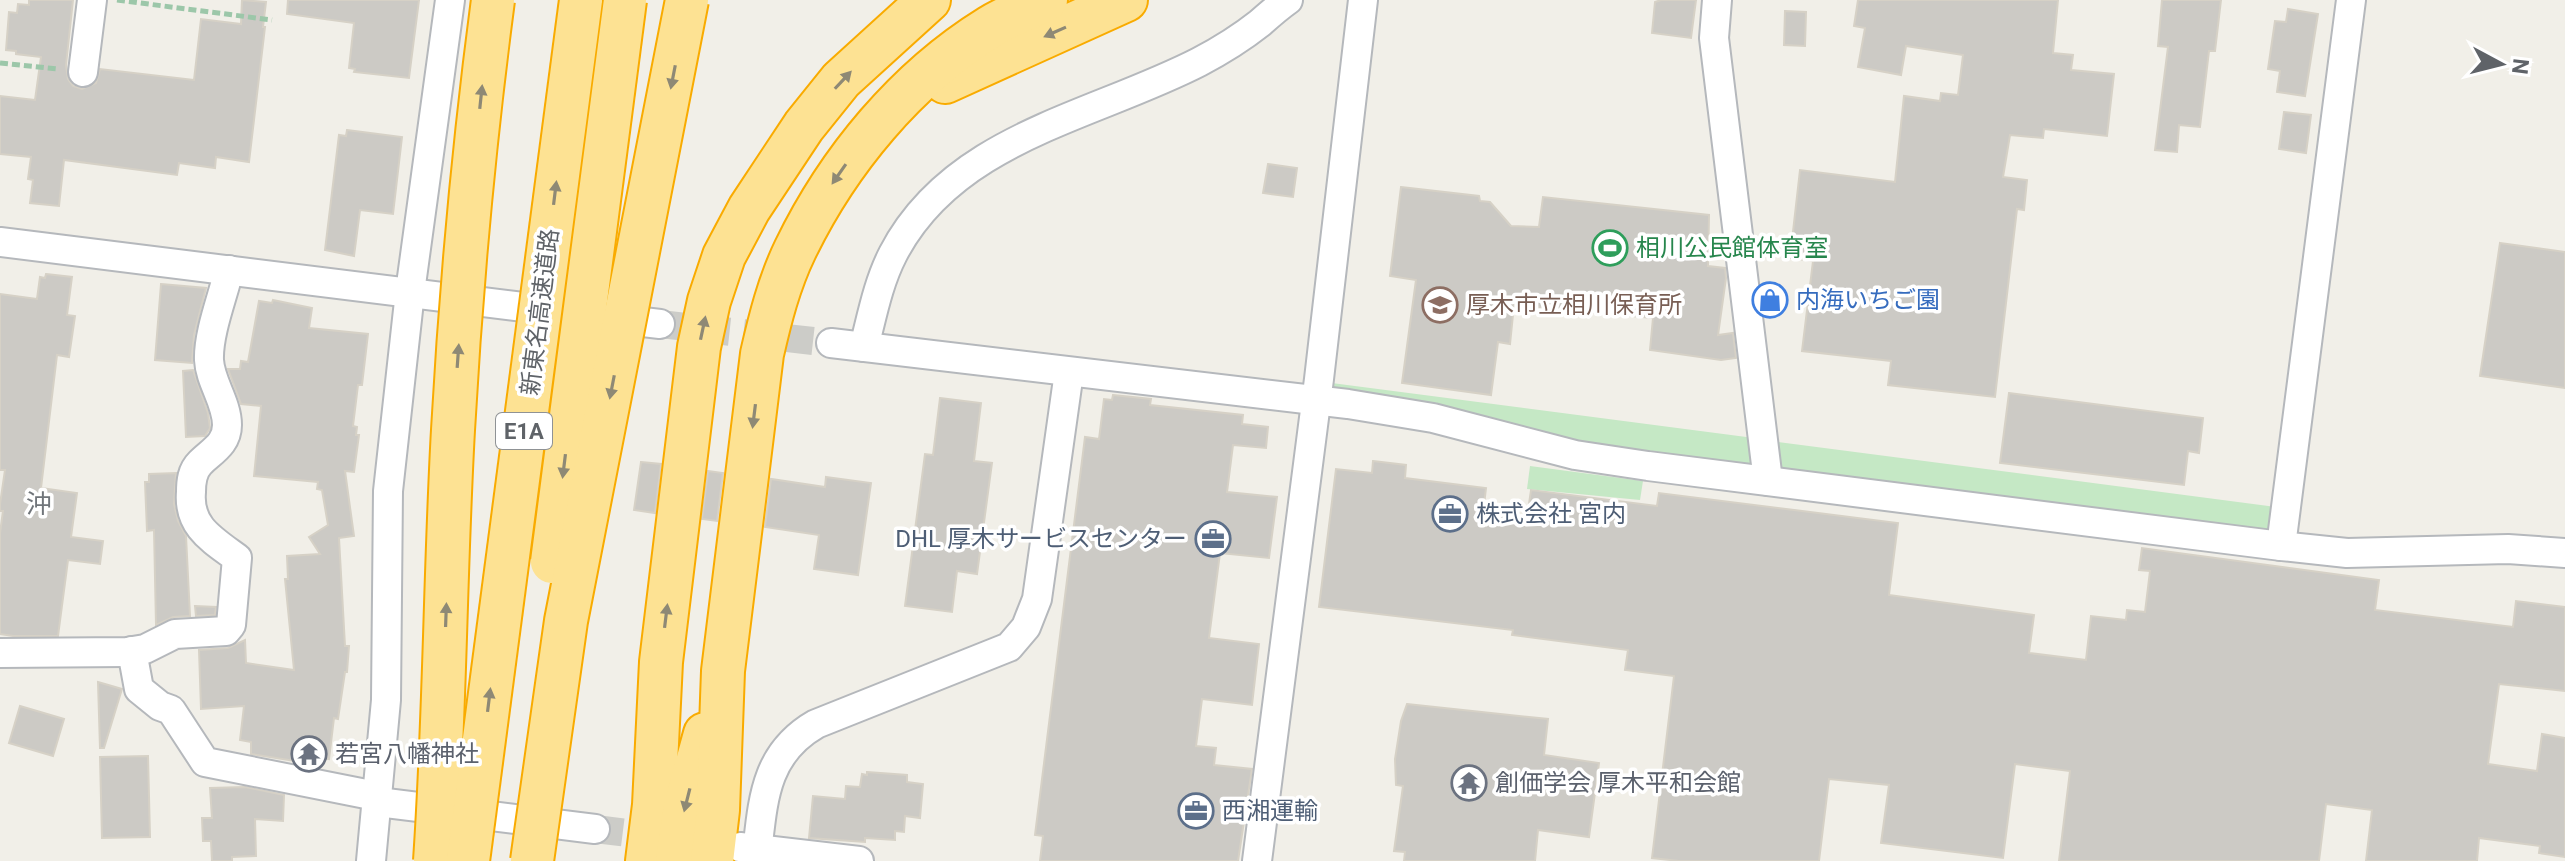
<svg xmlns="http://www.w3.org/2000/svg" width="2565" height="861" font-family="Roboto,'Noto Sans JP',sans-serif">
<rect width="100%" height="100%" fill="#f1efe8"/>
<g fill="#c5e8c5">
<path d="M1324,382L1754,438L1752,466L1554,441L1327,391Z"/>
<path d="M1771,441L2276,507L2274,521L2267,530L1773,468Z"/>
<path d="M1530,466L1643,481L1640,500L1527,489Z"/>
</g>
<g fill="#cccac5" stroke="#d6d1c6" stroke-width="2">
<path d="M29,0H73L66,65L68,79L73,86L82,89L96,83L100,69L194,80L201,19L241,24L242,0L266,2L263,27H265L249,162L216,157L215,168L179,163L177,175L64,160L59,206L30,203L33,180L28,179L31,157L0,154V96L35,100L41,57L16,54V51L6,50L9,12L17,13L18,4L29,5Z"/>
<path d="M288,0H419L409,78L354,72L355,69L349,68L354,23L287,14Z"/>
<path d="M1661,0H1696L1691,38L1652,33L1655,2Z"/>
<path d="M1858,0H2058L2053,53L2073,55L2071,70L2114,74L2107,136L2044,129L2043,138L2010,135L2003,177L2027,180L2024,210L2017,209L1995,397L1888,385L1891,361L1802,351L1813,261L1790,258L1800,170L1895,182L1904,96L1940,101L1941,93L1958,95L1963,55L1906,46L1901,75L1858,67L1865,28L1854,26Z"/>
<path d="M2162,0H2221L2215,51H2209L2200,127L2179,125L2177,152L2155,150L2168,47L2158,46Z"/>
<path d="M2288,9L2318,14L2305,96L2277,92L2280,71L2268,69L2275,21L2286,22Z"/>
<path d="M1785,11L1806,12L1805,46L1784,45Z"/>
<path d="M2284,112L2311,115L2306,153L2279,149Z"/>
<path d="M347,130L402,137L393,214L360,210L354,256L325,250L339,135L346,136Z"/>
<path d="M1268,164L1297,168L1293,197L1263,193Z"/>
<path d="M1401,187L1479,196L1480,201L1490,202L1511,226L1539,227L1543,197L1709,215L1708,266L1725,268L1726,278L1718,335L1733,333L1736,358L1721,360L1650,350L1653,318L1514,305L1510,344L1498,342L1491,395L1402,383L1416,280L1390,276Z"/>
<path d="M2500,243L2565,252V388L2480,376Z"/>
<path d="M46,274L72,277L67,315L75,316L69,357L57,355L41,488L77,493L71,537L103,541L100,564L68,560L58,636H13L0,634V533L3,511H0V504L5,470H0V294L37,299L40,277L45,278Z"/>
<path d="M161,284L206,288L194,335L192,363L155,360Z"/>
<path d="M273,300L312,308L309,328L368,334L362,385H358L353,426L357,427L356,435H359L354,472L345,471L354,536L339,538L345,646H349L347,672H345L338,719L334,718L329,759L322,758L320,765L251,754V742L240,740L244,706L201,709L199,650L228,648L245,640L246,663L294,670L285,579H288L287,556L320,554L309,537L328,525L322,490L317,489L318,482L254,476L261,406L241,404L228,369H240L241,361L248,362L259,301L272,303Z"/>
<path d="M193,370L208,413L210,428L205,436L186,437L183,371Z"/>
<path d="M2009,393L2203,418L2199,453L2188,451L2184,485L2000,463Z"/>
<path d="M1113,395L1151,399L1150,405L1243,415L1242,424L1268,427L1266,448L1233,445L1227,492L1277,497L1269,558L1220,553L1209,638L1259,644L1252,705L1202,699L1196,746L1216,748L1214,765L1252,769L1238,861H1040L1043,836L1035,835L1085,437L1099,439L1104,399L1112,400Z"/>
<path d="M940,398L981,403L974,461L992,463L977,574L957,571L952,612L905,606L925,454L933,455Z"/>
<path d="M1373,461L1406,465L1405,478L1486,488L1483,513L1527,518L1531,490L1657,506L1659,493L1898,523L1889,595L2034,615L2029,653L2086,660L2091,616L2126,620L2127,610L2145,612L2150,571L2139,570L2142,548L2379,580L2375,610L2513,627L2516,601L2565,607V691L2499,684L2488,764L2537,771L2542,734L2565,738V857L2539,853L2540,846L2479,838L2477,861H2366L2372,810L2326,804L2319,861H2059L2070,771L2015,764L2003,858L1881,843L1889,785L1829,779L1819,861H1679L1652,858L1674,676L1625,670L1628,650L1512,635L1513,630L1319,607L1336,469L1372,473Z"/>
<path d="M641,462L661,464L655,513L634,510Z"/>
<path d="M708,471L723,473L717,521L702,519Z"/>
<path d="M176,473L174,504L178,521L186,536L190,616L173,617L156,625L154,530L147,531L145,482H149V474Z"/>
<path d="M826,477L871,483L858,575L814,569L819,535L765,527L771,479L825,487Z"/>
<path d="M195,606L216,607L215,615L196,616Z"/>
<path d="M98,682L122,689L104,748H100Z"/>
<path d="M1407,704L1548,719L1544,755L1599,763L1589,837L1538,830L1535,861H1404L1405,852L1394,851L1403,786L1396,785L1395,759L1401,721Z"/>
<path d="M20,706L64,719L53,756L9,743Z"/>
<path d="M148,756L150,837L102,838L100,757Z"/>
<path d="M867,772L907,775V782L923,784L920,818L905,816L904,832L895,831V840L865,838V842L809,838L813,796L845,799L846,786L860,787L862,774L867,775Z"/>
<path d="M245,787L284,795L283,821L255,819L256,856L232,857V861H212L211,841H203L202,818H212L210,788Z"/>
</g>
<g fill="none" stroke-linecap="round" stroke-linejoin="round">
<g stroke="#ccccc8" stroke-width="28" stroke-dasharray="28 14" stroke-linecap="butt">
<path d="M660,324L831,343"/>
<path d="M595,829L667,838"/>
</g>
<defs>
<g id="minor">
<path d="M1717,0L1714,38L1768,481"/>
<path d="M83,72L92,0"/>
<path d="M0,242L556,311"/>
<path d="M609,318L660,324"/>
<path d="M831,343L1348,404L1433,418L1575,455L1648,466L2281,546L2347,553L2508,549L2565,553"/>
<path d="M864,347C872,316 878,283 893,254C953,138 1092,117 1199,62C1220,51 1241,38 1260,23C1269,15 1278,7 1288,0"/>
<path d="M2281,546L2351,0"/>
<path d="M132,651L139,689L160,706L171,710L205,762L371,795L378,802L595,829"/>
<path d="M0,653L127,652L145,649L175,634L226,631L231,625L237,558C211,539 188,526 191,492C191,481 192,471 200,463C212,451 227,444 227,425C227,402 210,382 209,360C208,333 223,296 229,270"/>
<path d="M740,847L859,861"/>
<path d="M371,861L386,700L388,491L410,292L450,0"/>
<path d="M756,861C763,805 762,755 816,724L1009,647L1026,627L1037,599L1069,372"/>
<path d="M1257,861L1319,379L1363,0"/>
</g>
<g id="highway">
<path d="M945,82L1126,0"/>
<path d="M647,861L654,805L661,662L699,347L709,301L724,256L749,209L804,126L841,80L929,0"/>
<path d="M677,861L685,806L705,734"/>
<path d="M712,861L718,810L723,671L762,354C770,319 779,283 795,250C838,161 906,79 990,27C1008,16 1027,9 1046,0"/>
</g>
</defs>
<use href="#minor" stroke="#b5b8bc" stroke-width="32"/>
<use href="#highway" stroke="#f9ab00" stroke-width="46"/>
<g stroke="#9cc7a9" stroke-width="5" stroke-dasharray="8 4" stroke-linecap="butt">
<path d="M117,0L272,20"/>
<path d="M0,63L58,69"/>
</g>
<use href="#minor" stroke="#fff" stroke-width="28"/>
<use href="#highway" stroke="#fde293" stroke-width="42"/>
<defs>
<g id="highway-bridge">
<path d="M552,562L625,0"/>
<path d="M435,861C445,717 445,573 453,430C461,286 474,143 493,0"/>
<path d="M468,861L581,0"/>
<path d="M532,861L566,621L687,0"/>
</g>
</defs>
<use href="#highway-bridge" stroke="#f9ab00" stroke-width="46" stroke-linecap="butt"/>
<use href="#highway-bridge" stroke="#fde293" stroke-width="42"/>
</g>
<defs><path id="oneway-solid" d="M-6-.8H1V-3.2L6.5 0L1 3.2V.8H-6Z" transform="scale(2)"/></defs>
<g fill="#8e8975">
<use href="#oneway-solid" transform="translate(1055 32) rotate(156)"/>
<use href="#oneway-solid" transform="translate(673 77) rotate(101)"/>
<use href="#oneway-solid" transform="translate(843 80) rotate(-47)"/>
<use href="#oneway-solid" transform="translate(481 97) rotate(-84)"/>
<use href="#oneway-solid" transform="translate(839 174) rotate(125)"/>
<use href="#oneway-solid" transform="translate(555 193) rotate(-83)"/>
<use href="#oneway-solid" transform="translate(703 328) rotate(-78)"/>
<use href="#oneway-solid" transform="translate(458 356) rotate(-86)"/>
<use href="#oneway-solid" transform="translate(612 387) rotate(101)"/>
<use href="#oneway-solid" transform="translate(754 416) rotate(97)"/>
<use href="#oneway-solid" transform="translate(564 466) rotate(97)"/>
<use href="#oneway-solid" transform="translate(446 615) rotate(-88)"/>
<use href="#oneway-solid" transform="translate(666 616) rotate(-83)"/>
<use href="#oneway-solid" transform="translate(489 700) rotate(-83)"/>
<use href="#oneway-solid" transform="translate(687 800) rotate(104)"/>
</g>
<defs>
<symbol id="stadium-ring" viewBox="-11 -11 22 22"><circle r="9.5" fill="#fff" stroke="#2e9e5b" stroke-width="1.5"/><path d="M0-5a6.5 5 0 1 0 0 10a6.5 5 0 1 0 0-10ZM-3.5-1.8h7v3.6h-7Z" fill="#2e9e5b"/></symbol>
<symbol id="shop-ring" viewBox="-11 -11 22 22"><circle r="9.5" fill="#fff" stroke="#3f7fe0" stroke-width="1.5"/><path d="M-5-2.5h2.3a2.7 3.5 0 0 1 5.4 0H5L5.5 6h-11ZM-1.5-2.5h3a1.5 2.3 0 0 0-3 0Z" fill="#3f7fe0"/></symbol>
<symbol id="school-ring" viewBox="-11 -11 22 22"><circle r="9.5" fill="#fff" stroke="#8d6e63" stroke-width="1.5"/><path d="M0-5L7-2L0 1L-7-2ZM-4 1L0 2.5L4 1V4Q0 6-4 4Z" fill="#8d6e63"/></symbol>
<symbol id="office-ring" viewBox="-11 -11 22 22"><circle r="9.5" fill="#fff" stroke="#5c6f8a" stroke-width="1.5"/><path d="M-6-3h4V-5.5h4V-3h4V5H-6ZM-1-4.5V-3h2v-1.5ZM-6 0V1H6V0Z" fill="#5c6f8a"/></symbol>
<symbol id="temple-ring" viewBox="-11 -11 22 22"><circle r="9.5" fill="#fff" stroke="#6b7280" stroke-width="1.5"/><path d="M0-6L5-2H3V0L6.5 2.5H4V6H1.5V3h-3V6H-4V2.5H-6.5L-3 0V-2H-5Z" fill="#6b7280"/></symbol>
</defs>
<g fill-rule="evenodd">
<use href="#stadium-ring" x="1590" y="228" width="40" height="40"/>
<use href="#shop-ring" x="1750" y="280" width="40" height="40"/>
<use href="#school-ring" x="1420" y="285" width="40" height="40"/>
<use href="#office-ring" x="1430" y="494" width="40" height="40"/>
<use href="#office-ring" x="1193" y="519" width="40" height="40"/>
<use href="#temple-ring" x="289" y="734" width="40" height="40"/>
<use href="#temple-ring" x="1449" y="763" width="40" height="40"/>
<use href="#office-ring" x="1176" y="791" width="40" height="40"/>
</g>
<g text-anchor="middle" dominant-baseline="central" stroke-width="7" stroke-linejoin="round" paint-order="stroke">
<rect fill="#fff" stroke="#8f9295" stroke-width="2" x="496" y="413" width="56" height="36" rx="6"/>
<g font-size="22" font-weight="bold" fill="#5f6368">
<text x="524" y="431">E1A</text>
</g>
<g font-size="24" fill="#27864d" stroke="#fff" text-anchor="start">
<text x="1636" y="248">相川公民館体育室</text>
</g>
<g font-size="24" fill="#366cbe" stroke="#fff" text-anchor="start">
<text x="1796" y="300">内海いちご園</text>
</g>
<g font-size="24" fill="#785e54" stroke="#fff" text-anchor="start">
<text x="1466" y="305">厚木市立相川保育所</text>
</g>
<g font-size="24" fill="#5f6368" stroke="#fff">
<text transform="translate(540 312) rotate(-83)">新東名高速道路</text>
</g>
<g font-size="24" fill="#4e5e75" stroke="#fff" text-anchor="start">
<text x="1476" y="514">株式会社 宮内</text>
<text x="1187" y="539" text-anchor="end">DHL 厚木サービスセンター</text>
<text x="1222" y="811">西湘運輸</text>
</g>
<g font-size="24" fill="#5b616d" stroke="#fff" text-anchor="start">
<text x="335" y="754">若宮八幡神社</text>
<text x="1495" y="783">創価学会 厚木平和会館</text>
</g>
<g font-size="26" fill="#70757a" stroke="#fff">
<text x="39" y="504">沖</text>
</g>
</g>
<g transform="translate(2501 64) rotate(97)" stroke="#ffffff" stroke-width="6" paint-order="stroke">
<path d="M0-6L14 30L0 20L-14 30Z" fill="#5f6368"/>
<text y="-12" font-size="22" font-weight="bold" text-anchor="middle" fill="#5f6368">N</text>
</g>
</svg>
